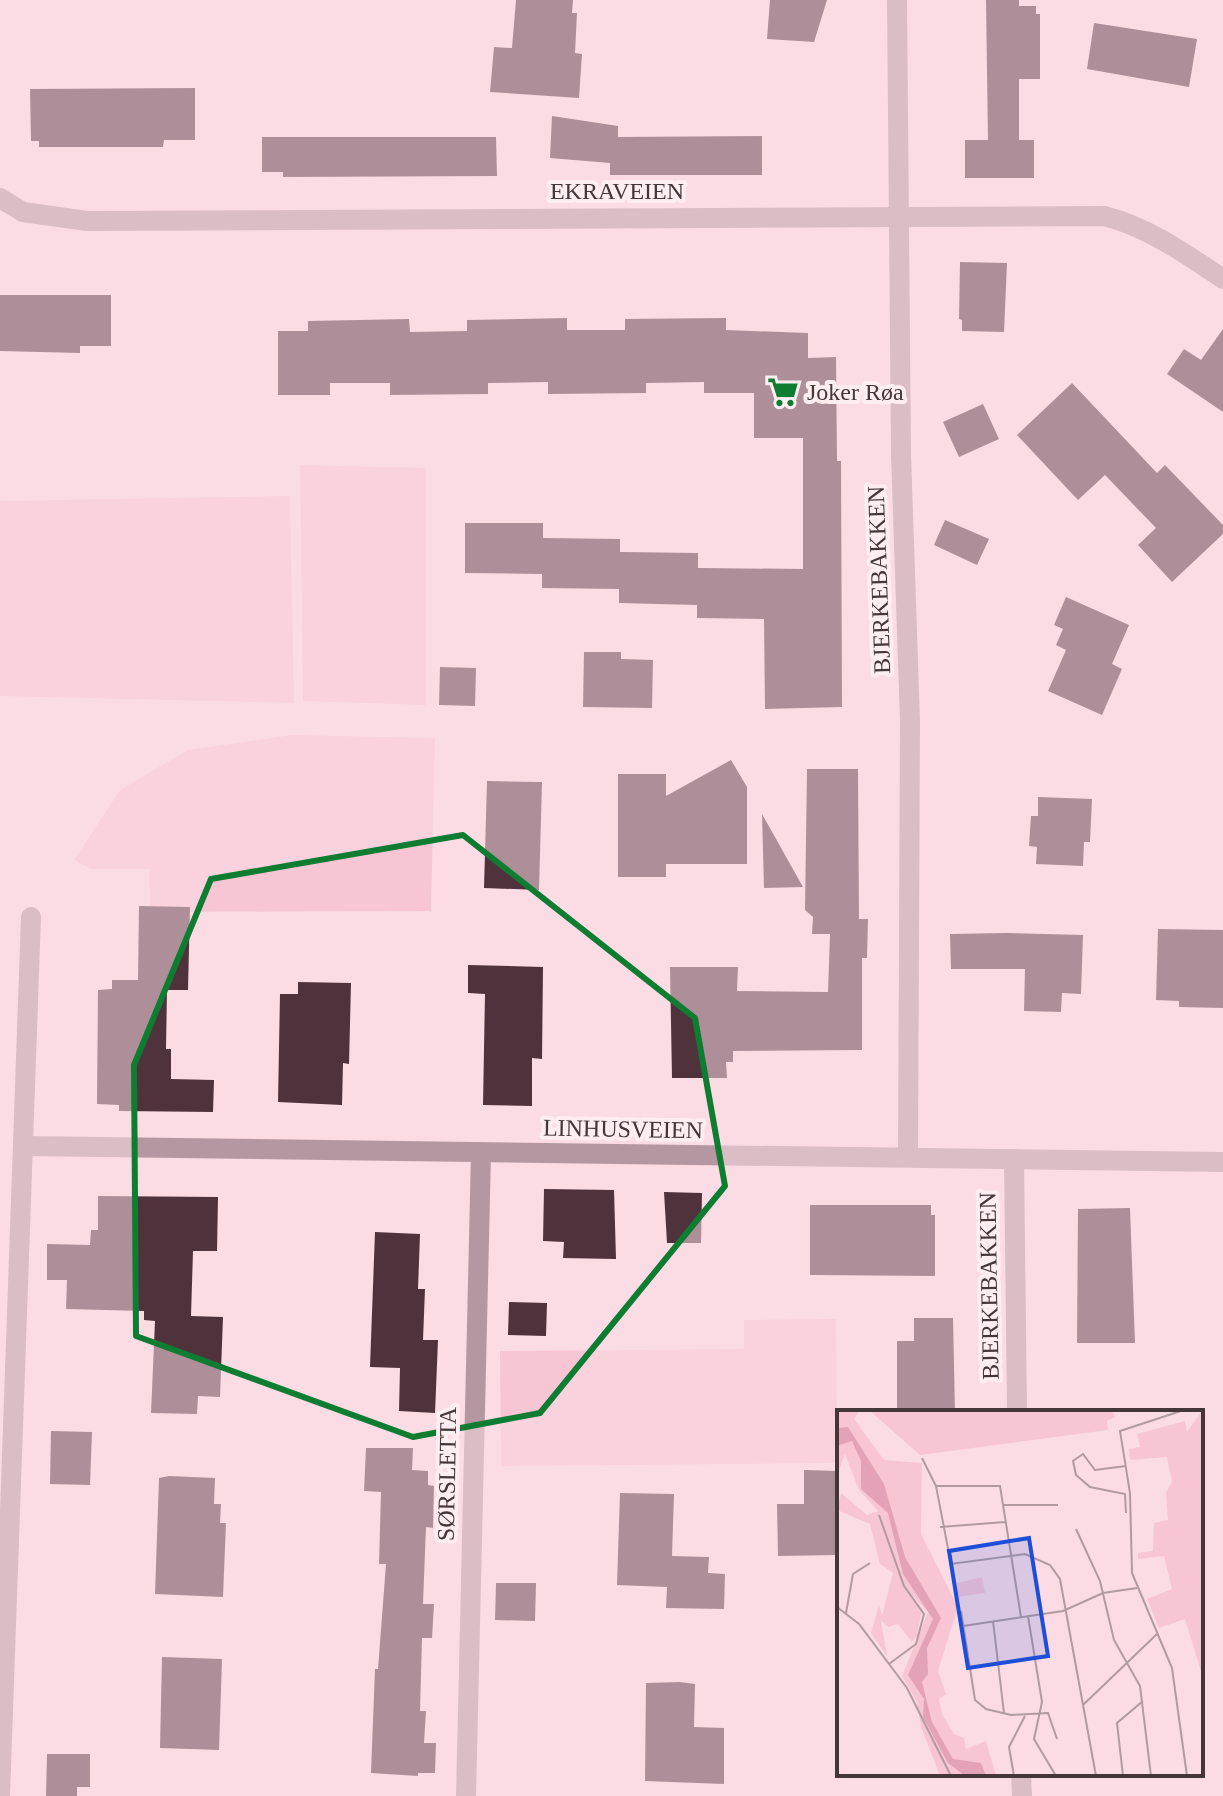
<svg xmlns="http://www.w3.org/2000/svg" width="1223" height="1796" font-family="Georgia,serif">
<rect width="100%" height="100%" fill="#fbdce5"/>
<g fill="#f8c5d5">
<path d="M300,465L426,468V705L303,701Z"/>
<path d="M290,496L294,703L0,696V501Z"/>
<path d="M292,735L435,738L431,911L150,912L149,869H91L74,860L120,790L188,750Z"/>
<path d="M836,1319L837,1463L501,1466L500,1351L744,1349V1320Z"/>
</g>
<g fill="#50323c">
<path d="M516,0H573L572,13H577L575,53L582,54L579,98L490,92L494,47L512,48Z"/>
<path d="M770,0H827L814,42L767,39Z"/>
<path d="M986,0H1019V6H1036V14H1040V79H1019V140H1034V178H965V140H988Z"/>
<path d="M1094,23L1197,39L1189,87L1087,69Z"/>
<path d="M195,88V140H164L163,147H39V141H31L30,89Z"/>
<path d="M552,116L618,126V137L762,136V175H610V163L550,158Z"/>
<path d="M262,137H496L497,176L283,177V172H262Z"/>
<path d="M960,262L1007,263L1004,332L962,331V320L959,319Z"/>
<path d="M0,295H111V346H80V353L0,351Z"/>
<path d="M567,318V330H625V319L726,318V330L808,333V358L836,357L837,461H841L842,707L765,709L764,619L697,618V605L619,603V589L542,588V574L465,573V523H543V538L620,539V552L698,553V568L803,569V438H754V393H704V382L646,383V393L548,394V382L488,383V394L390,395V383H330V395H278V331H308V321L409,319L410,332L467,331V320Z"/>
<path d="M1223,329V412L1167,374L1184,349L1201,360Z"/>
<path d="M1072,383L1157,473L1165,465L1223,525V534L1172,582L1138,545L1156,528L1105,475L1078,500L1017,435Z"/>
<path d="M983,404L999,439L959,457L943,422Z"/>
<path d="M945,520L989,539L977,565L934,545Z"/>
<path d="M1066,597L1129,625L1112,664L1122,669L1102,715L1048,691L1066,650L1056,645L1063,629L1054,625Z"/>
<path d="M584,652H621V659L653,660L652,708L583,707Z"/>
<path d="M440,667L476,668L475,706L439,705Z"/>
<path d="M731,760L747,787V864H666V877H618V774H666V796Z"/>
<path d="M807,769H858L859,919H868L867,958H862V1050L733,1051V1062H726L727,1078H672L670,967H738L737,991L828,992L830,934H812L813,917L805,910Z"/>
<path d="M487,781L542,782L539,890L484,888Z"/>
<path d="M1038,797L1092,799L1090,842H1084L1083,866L1036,864L1037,847L1029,846L1031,816H1038Z"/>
<path d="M762,814L803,887L764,888Z"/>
<path d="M139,906L190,907L188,990H167L166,1049H171V1079L214,1080L213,1112L119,1111V1105L97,1104L98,990L112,989V980H138Z"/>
<path d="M1158,929L1223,930V1008L1179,1007V1001L1156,1000Z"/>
<path d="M1006,933L1083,935L1081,994L1062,993L1061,1012L1024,1011L1025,969H951L950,934Z"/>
<path d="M468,965L543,967L542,1059L532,1058V1106L483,1105L485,994L468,993Z"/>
<path d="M298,982L351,983L349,1064L343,1063L342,1105L278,1102L280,994H298Z"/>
<path d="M544,1189L614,1190L616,1259L563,1258L564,1242L543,1241Z"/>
<path d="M664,1192L702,1193L701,1243H667Z"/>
<path d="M98,1196L218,1197L217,1251H193L191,1316L223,1317L220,1397L198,1396L197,1414L151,1413L155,1321L144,1320V1311L66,1309L67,1280H47V1244L90,1245L91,1230H98Z"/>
<path d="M810,1205H931V1215H935V1276L810,1275Z"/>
<path d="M1130,1208L1135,1343H1077L1078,1209Z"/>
<path d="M375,1232L420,1234L418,1289H425L423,1340H438L435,1413L399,1411L400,1368L370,1367Z"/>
<path d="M509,1302L547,1303L546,1336L508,1335Z"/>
<path d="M914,1318H953L955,1412H897V1341H914Z"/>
<path d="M51,1431L92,1432L90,1485L50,1484Z"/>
<path d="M366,1448H413L412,1470L428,1471V1485L434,1486L433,1528L426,1527L423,1604H434L432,1638H422L420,1711H426L424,1743H436L435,1773H418V1776L371,1773L375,1669H378L386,1564H379L381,1492L364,1491Z"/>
<path d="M804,1470L839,1471V1555L778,1556L777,1504H804Z"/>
<path d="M169,1476L215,1478L214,1504H221L220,1523H226L223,1597L155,1594L159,1478Z"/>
<path d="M620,1493L674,1494L672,1556L709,1557L708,1573L725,1574L724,1609L666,1608L667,1587L617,1585Z"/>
<path d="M496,1583H536L535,1621L495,1620Z"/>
<path d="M162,1657L222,1659L219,1750L160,1748Z"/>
<path d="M680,1682L695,1684L694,1727L724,1728V1784L645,1781L646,1683Z"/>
<path d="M47,1754H90V1787H77V1796H46Z"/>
</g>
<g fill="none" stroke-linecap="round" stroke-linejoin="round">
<g stroke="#b497a0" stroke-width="20">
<path d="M897,0L901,454L910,721L908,1157"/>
<path d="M0,198L23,212L87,221L1104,216C1148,227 1186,254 1223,279"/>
<path d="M23,1146L1223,1162"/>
<path d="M1014,1159L1017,1412"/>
<path d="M1021,1774L1022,1796"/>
<path d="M0,1795L31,917"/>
<path d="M466,1796L481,1153"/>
</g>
</g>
<path d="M0 0H1223V1796H0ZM463,835L695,1018L725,1186L540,1413L413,1437L136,1336L134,1065L211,879Z" fill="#fbdce5" fill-opacity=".55" fill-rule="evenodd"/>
<path fill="none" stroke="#0e7d32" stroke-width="6" stroke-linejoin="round" d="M463,835L695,1018L725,1186L540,1413L413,1437L136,1336L134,1065L211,879Z"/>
<defs>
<symbol id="supermarket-bare" viewBox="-9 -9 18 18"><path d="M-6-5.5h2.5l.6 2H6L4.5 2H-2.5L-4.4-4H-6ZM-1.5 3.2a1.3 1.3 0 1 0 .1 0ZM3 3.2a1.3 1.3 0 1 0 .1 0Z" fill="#0e7d32" stroke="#feeef2" stroke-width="2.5" paint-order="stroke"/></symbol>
</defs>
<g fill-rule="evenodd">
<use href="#supermarket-bare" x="761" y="370" width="44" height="44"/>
</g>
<g text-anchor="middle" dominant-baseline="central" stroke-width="8" stroke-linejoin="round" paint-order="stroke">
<g font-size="24" fill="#45363a" stroke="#feeef2">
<text x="617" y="191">EKRAVEIEN</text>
<text transform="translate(879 580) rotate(-92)">BJERKEBAKKEN</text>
<text transform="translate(623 1129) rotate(1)">LINHUSVEIEN</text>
<text transform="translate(989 1286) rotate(-91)">BJERKEBAKKEN</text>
<text transform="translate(447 1474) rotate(-89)">SØRSLETTA</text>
</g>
<g font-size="24" fill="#45363a" stroke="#feeef2" text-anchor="start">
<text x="807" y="392">Joker Røa</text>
</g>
</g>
<g transform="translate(837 1410)">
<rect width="366" height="366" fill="#fbdce5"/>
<path d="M0,0H23L17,9L47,50L85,53L84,124L121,197L101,261L109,284L102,289L105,304L117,324L127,328L129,339L149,331L159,366H103L84,317L80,292L65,266L91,202L68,178L85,199L80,226L75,232L61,214L51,217L44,211L50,246L34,223L42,195L45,206L56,163L43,154L33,114L0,100L4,83L30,105L41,101L22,80L8,44L0,66ZM32,0H275L278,7L270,11L271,20L83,45ZM366,0V268L348,209L322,218L310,189L335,179L327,146L301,149V143L316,141L317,113L331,110L329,83L335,72L330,47L293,50L292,39L303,37L300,24L348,11L350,22ZM145,167L148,183L119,187L117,174Z" fill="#f8c5d5"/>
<path d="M11,17L47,74L68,147L104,208L90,238L91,264L85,272L95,312L116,349L144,353L149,366H128L111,353L86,307L87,289L71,265L96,209L66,164L51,103L24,79V51L15,31L0,36V18Z" fill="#e3a2b7"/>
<path fill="none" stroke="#b29aa1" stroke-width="2" d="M347,0L283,21L293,83L295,163L335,258L350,366M85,48L99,76L114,154L188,144L213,155L223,169L259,366M99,76H163L184,207M166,95H221M289,103L288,84L253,77L239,65L236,51L246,44L258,60L289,56M42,105L67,176L87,204L79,234L52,254M103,117L168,112M239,119L263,171L277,230L303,276L314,366M0,132V165M0,197L22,214L70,278L114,366M124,201L138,290L149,299L174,305L211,303L220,329M9,203L16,164L33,153M191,206L205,292L197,329L219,366M156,211L167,303M126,216L226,201L266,183L300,178M246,295L320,224M177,366L172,337L188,306M286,366L280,313L306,291"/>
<path fill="#1d4ed8" fill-opacity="0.15" stroke="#1d4ed8" stroke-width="4" d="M192,128L211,246L131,258L112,141Z"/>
<rect width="366" height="366" fill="none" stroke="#45363a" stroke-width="4"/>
</g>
</svg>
